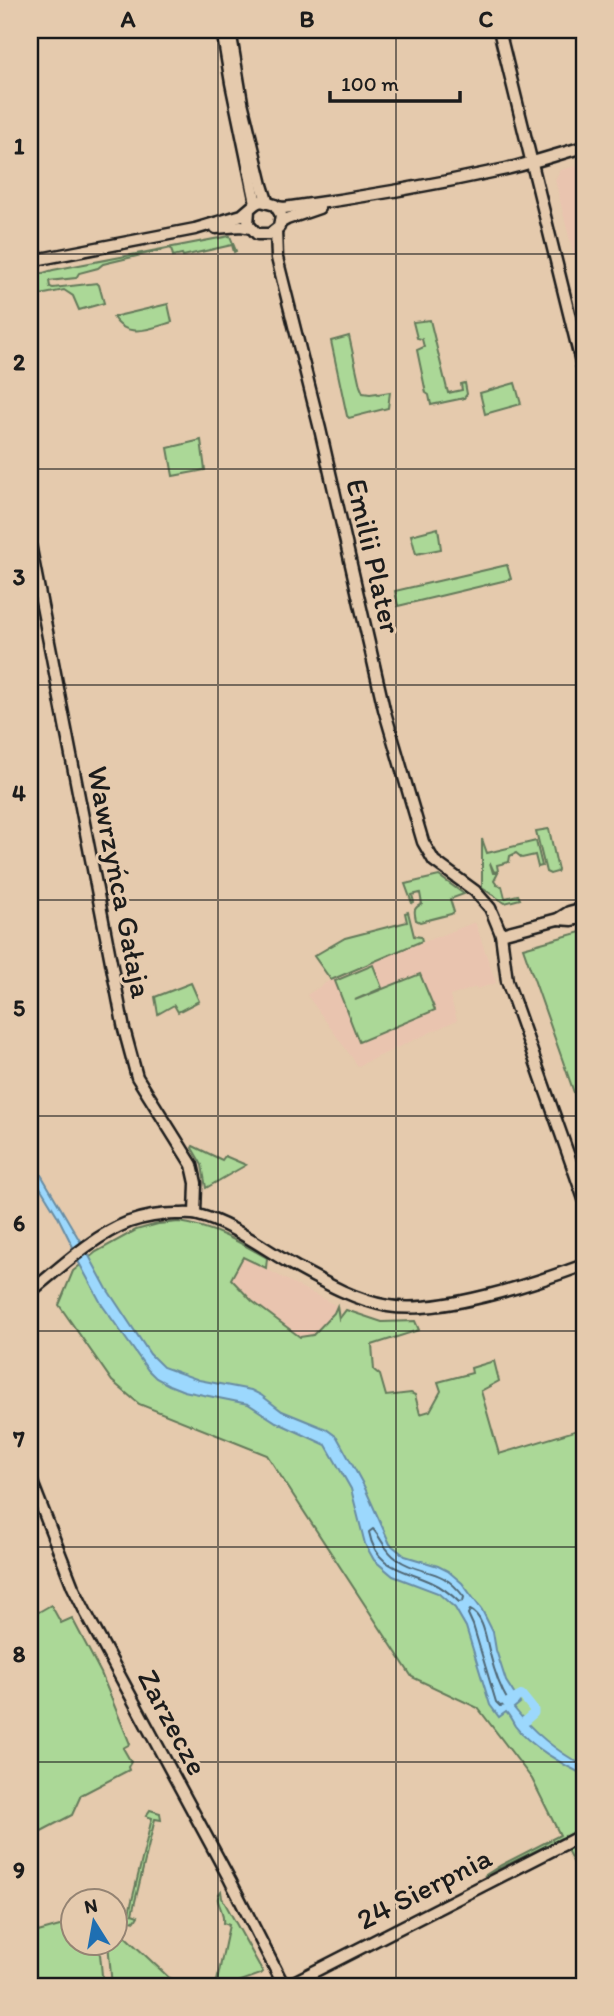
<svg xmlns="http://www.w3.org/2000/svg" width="614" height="2016" font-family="Itim,sans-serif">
<rect width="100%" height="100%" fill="#e5caad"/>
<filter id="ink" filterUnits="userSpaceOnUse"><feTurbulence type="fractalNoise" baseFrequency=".0143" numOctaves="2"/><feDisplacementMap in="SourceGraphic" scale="14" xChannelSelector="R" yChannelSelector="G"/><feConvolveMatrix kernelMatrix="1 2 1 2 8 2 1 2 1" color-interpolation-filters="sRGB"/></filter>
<g filter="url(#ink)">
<g fill="#e9c4af">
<path d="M584,164V254L574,257L555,180L560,170Z"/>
<path d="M475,922L496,983L477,989L476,987L450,996L457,1020L358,1066L307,995L333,978Z"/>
<path d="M243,1257L337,1306L334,1312L314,1335L300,1337L252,1301L231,1278Z"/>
</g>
<g fill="#abd897" stroke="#647a5a" stroke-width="2">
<path d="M230,236L236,251L234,252L232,245L183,256L182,254L173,256L171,248L103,264L98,268L79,273L76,278L49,281L50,287L53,288L97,283L99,285L104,303L79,310L73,296L64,290L30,297V277L53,270Z"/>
<path d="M168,304L172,322C152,328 127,340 113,317Z"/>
<path d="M430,320L448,393L462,390L461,384L465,383L467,394L464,398L431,405L429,395L426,393L417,350L424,347L422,339L417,338L413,322Z"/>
<path d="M349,336L360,386L363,393L370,394L377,393L378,394L390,392L388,408L349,418L347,416L331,341Z"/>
<path d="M515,383L521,404L485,414L480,393Z"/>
<path d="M201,440L205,470L173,476L168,448Z"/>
<path d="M438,528L441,549L416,554L411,535Z"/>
<path d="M507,565L511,579L398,606L395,591Z"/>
<path d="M549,829L558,870L557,872L550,874L546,872L536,831Z"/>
<path d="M482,839L487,853L536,841L542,866L538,867L535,855L522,858L516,853L510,856L509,862L497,865L498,871L494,872L490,863L493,873H498L494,881L497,885L502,886L505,898L518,895L520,899L505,903L482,888Z"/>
<path d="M439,876L464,894L450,899L454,912L451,914L420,922L416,920C414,911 413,908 422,904L420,893L412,895L414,902L412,903L405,884Z"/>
<path d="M408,912L414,936L421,937L422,941L331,980L314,956L345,938L407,922L405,913Z"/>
<path d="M584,931V1121L523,948Z"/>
<path d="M373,965L382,988L355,1000L420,974L435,1010L359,1042L335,981Z"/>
<path d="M191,983L199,1001L178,1012L174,1005L158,1014L155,997Z"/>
<path d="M193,1146L222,1160L225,1156L246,1165L206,1188L202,1165L192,1148Z"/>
<path d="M179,1222C213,1227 238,1241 267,1258L266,1268L243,1257L231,1279L252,1301L300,1337L313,1335L334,1313L337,1306L339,1319L346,1310L382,1322L415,1321L419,1330L372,1345L374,1370L380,1375L386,1396L411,1393L415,1395L420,1414L430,1411L441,1391L438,1382L472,1373L471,1368L494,1361L499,1381L481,1391L499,1454L584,1428V1883L561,1838L484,1876L501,1865L560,1835L532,1779L478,1708L412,1677L267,1455L139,1404L112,1381L59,1305L73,1271L96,1252L136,1230L158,1224Z"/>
<path d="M51,1605L61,1623L72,1618L101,1673L130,1744L123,1748L131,1762L128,1767L129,1770L81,1795L72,1815L30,1837V1617Z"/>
<path d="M150,1810L160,1813L161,1820L155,1819L132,1914L138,1916L135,1921L124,1919L122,1912L129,1913L152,1818L146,1816Z"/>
<path d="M221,1891L222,1898L263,1972L261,1974L227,1986H216L229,1925L223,1923C225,1908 212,1901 221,1891Z"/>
<path d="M30,1909L38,1932L67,1924L69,1938H73L74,1942L99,1943L103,1986H30Z"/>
<path d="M116,1928L178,1986H112L108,1943L116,1942Z"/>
</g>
<path fill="#9cd8fd" stroke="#698da3" stroke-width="2" d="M30,1156L80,1241L88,1240V1254L107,1289L150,1354L163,1367L199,1380L251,1390L261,1395L282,1411L326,1429L337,1437L364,1486L390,1544L405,1556L438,1566L448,1571L462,1583L482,1610L493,1632L496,1650L506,1681L520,1703L514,1708C533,1732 558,1752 584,1766V1775C563,1765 529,1745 515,1726C512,1721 510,1716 506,1712L499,1717L490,1705L466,1627L455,1608L438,1593L393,1576L374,1560L365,1544L351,1489L326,1445L276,1422L248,1404L184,1391L169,1385L156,1378L148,1370L102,1305L78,1261L68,1255L73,1247L57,1215L30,1171Z"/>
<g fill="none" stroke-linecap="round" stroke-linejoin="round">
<g stroke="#4f6776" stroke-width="2">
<path d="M373,1529C382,1539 385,1551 397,1559C423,1577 440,1565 464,1597L463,1601L459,1602C451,1594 442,1587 431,1582C403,1569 376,1569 369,1532Z"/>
<path d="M470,1610C484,1616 486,1640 490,1654C494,1670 499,1686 508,1701L506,1705L500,1706L496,1702L473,1625L468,1614Z"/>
</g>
<path stroke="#9cd8fd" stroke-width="9" d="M507,1703L522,1695L534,1710V1713L526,1720L523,1725"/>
<defs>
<g id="secondary">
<path d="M222,30L231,83L256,203"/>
<path d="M230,30L242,102L262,185L267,201"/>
<path d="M499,30L584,374"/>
<path d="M277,207L284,208C358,198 433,185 506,169C533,163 558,154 584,147"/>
<path d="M280,223L287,219L319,208"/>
<path d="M216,228L241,226L251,228"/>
<path d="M276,230L277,258L320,429L384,709L423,842L434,861L475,891L490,908L494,917L501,934L507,981L584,1199"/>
<path d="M30,261L195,229L242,215L256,203L261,201L275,205L281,215L279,227L270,234H257L248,224L249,210"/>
<path d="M30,544L124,1029L137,1077L192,1165L196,1183L195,1214"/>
<path d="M558,919L572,920L584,917"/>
<path d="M501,934L558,919L569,912L584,908"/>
<path d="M30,1292C60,1268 93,1236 129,1222C144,1217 161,1214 176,1214C183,1214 191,1213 198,1215C233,1224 264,1249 296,1267C325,1283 355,1300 388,1306C439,1315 535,1283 584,1265"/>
<path d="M30,1477L73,1587L87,1615L230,1880L284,1986"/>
<path d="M286,1986L584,1834"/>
</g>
</defs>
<use href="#secondary" stroke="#1c1c1c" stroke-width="15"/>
<use href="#secondary" stroke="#e5caad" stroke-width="10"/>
</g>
</g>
<path fill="none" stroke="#1c1c1c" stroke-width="2" stroke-opacity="0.55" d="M218,30V1986M396,30V1986M30,254H584M30,469H584M30,685H584M30,900H584M30,1116H584M30,1331H584M30,1547H584M30,1762H584"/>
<g text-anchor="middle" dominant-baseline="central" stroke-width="6" stroke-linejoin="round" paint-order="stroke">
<g font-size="30" fill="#1c1c1c" stroke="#e5caad">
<text transform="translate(374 556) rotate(77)">Emilii Plater</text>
<text transform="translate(120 882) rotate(79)">Wawrzyńca Gałaja</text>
<text transform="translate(173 1722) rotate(62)">Zarzecze</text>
<text transform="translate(424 1888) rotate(-27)">24 Sierpnia</text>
</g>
</g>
<rect width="614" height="2016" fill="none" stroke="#e5caad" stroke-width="77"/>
<g transform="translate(94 1922) rotate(349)"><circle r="33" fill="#e5caad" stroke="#958473" stroke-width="2"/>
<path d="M0-5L12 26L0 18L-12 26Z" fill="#1f6fb2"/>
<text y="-10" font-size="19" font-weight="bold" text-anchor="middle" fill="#1c1c1c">N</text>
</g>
<path d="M330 91v10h130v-10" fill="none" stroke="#1c1c1c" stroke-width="3.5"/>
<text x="341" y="91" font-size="21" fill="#1c1c1c" stroke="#e5caad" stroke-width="5" paint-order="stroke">100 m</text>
<rect x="38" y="38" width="538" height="1940" fill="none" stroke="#1c1c1c" stroke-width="2.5"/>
<g font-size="23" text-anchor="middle" font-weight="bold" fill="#1c1c1c">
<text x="128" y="27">A</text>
<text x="307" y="27">B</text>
<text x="486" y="27">C</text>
<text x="19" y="154">1</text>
<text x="19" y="370">2</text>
<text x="19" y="585">3</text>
<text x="19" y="801">4</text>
<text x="19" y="1016">5</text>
<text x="19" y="1231">6</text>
<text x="19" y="1447">7</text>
<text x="19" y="1662">8</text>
<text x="19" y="1878">9</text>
</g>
</svg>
